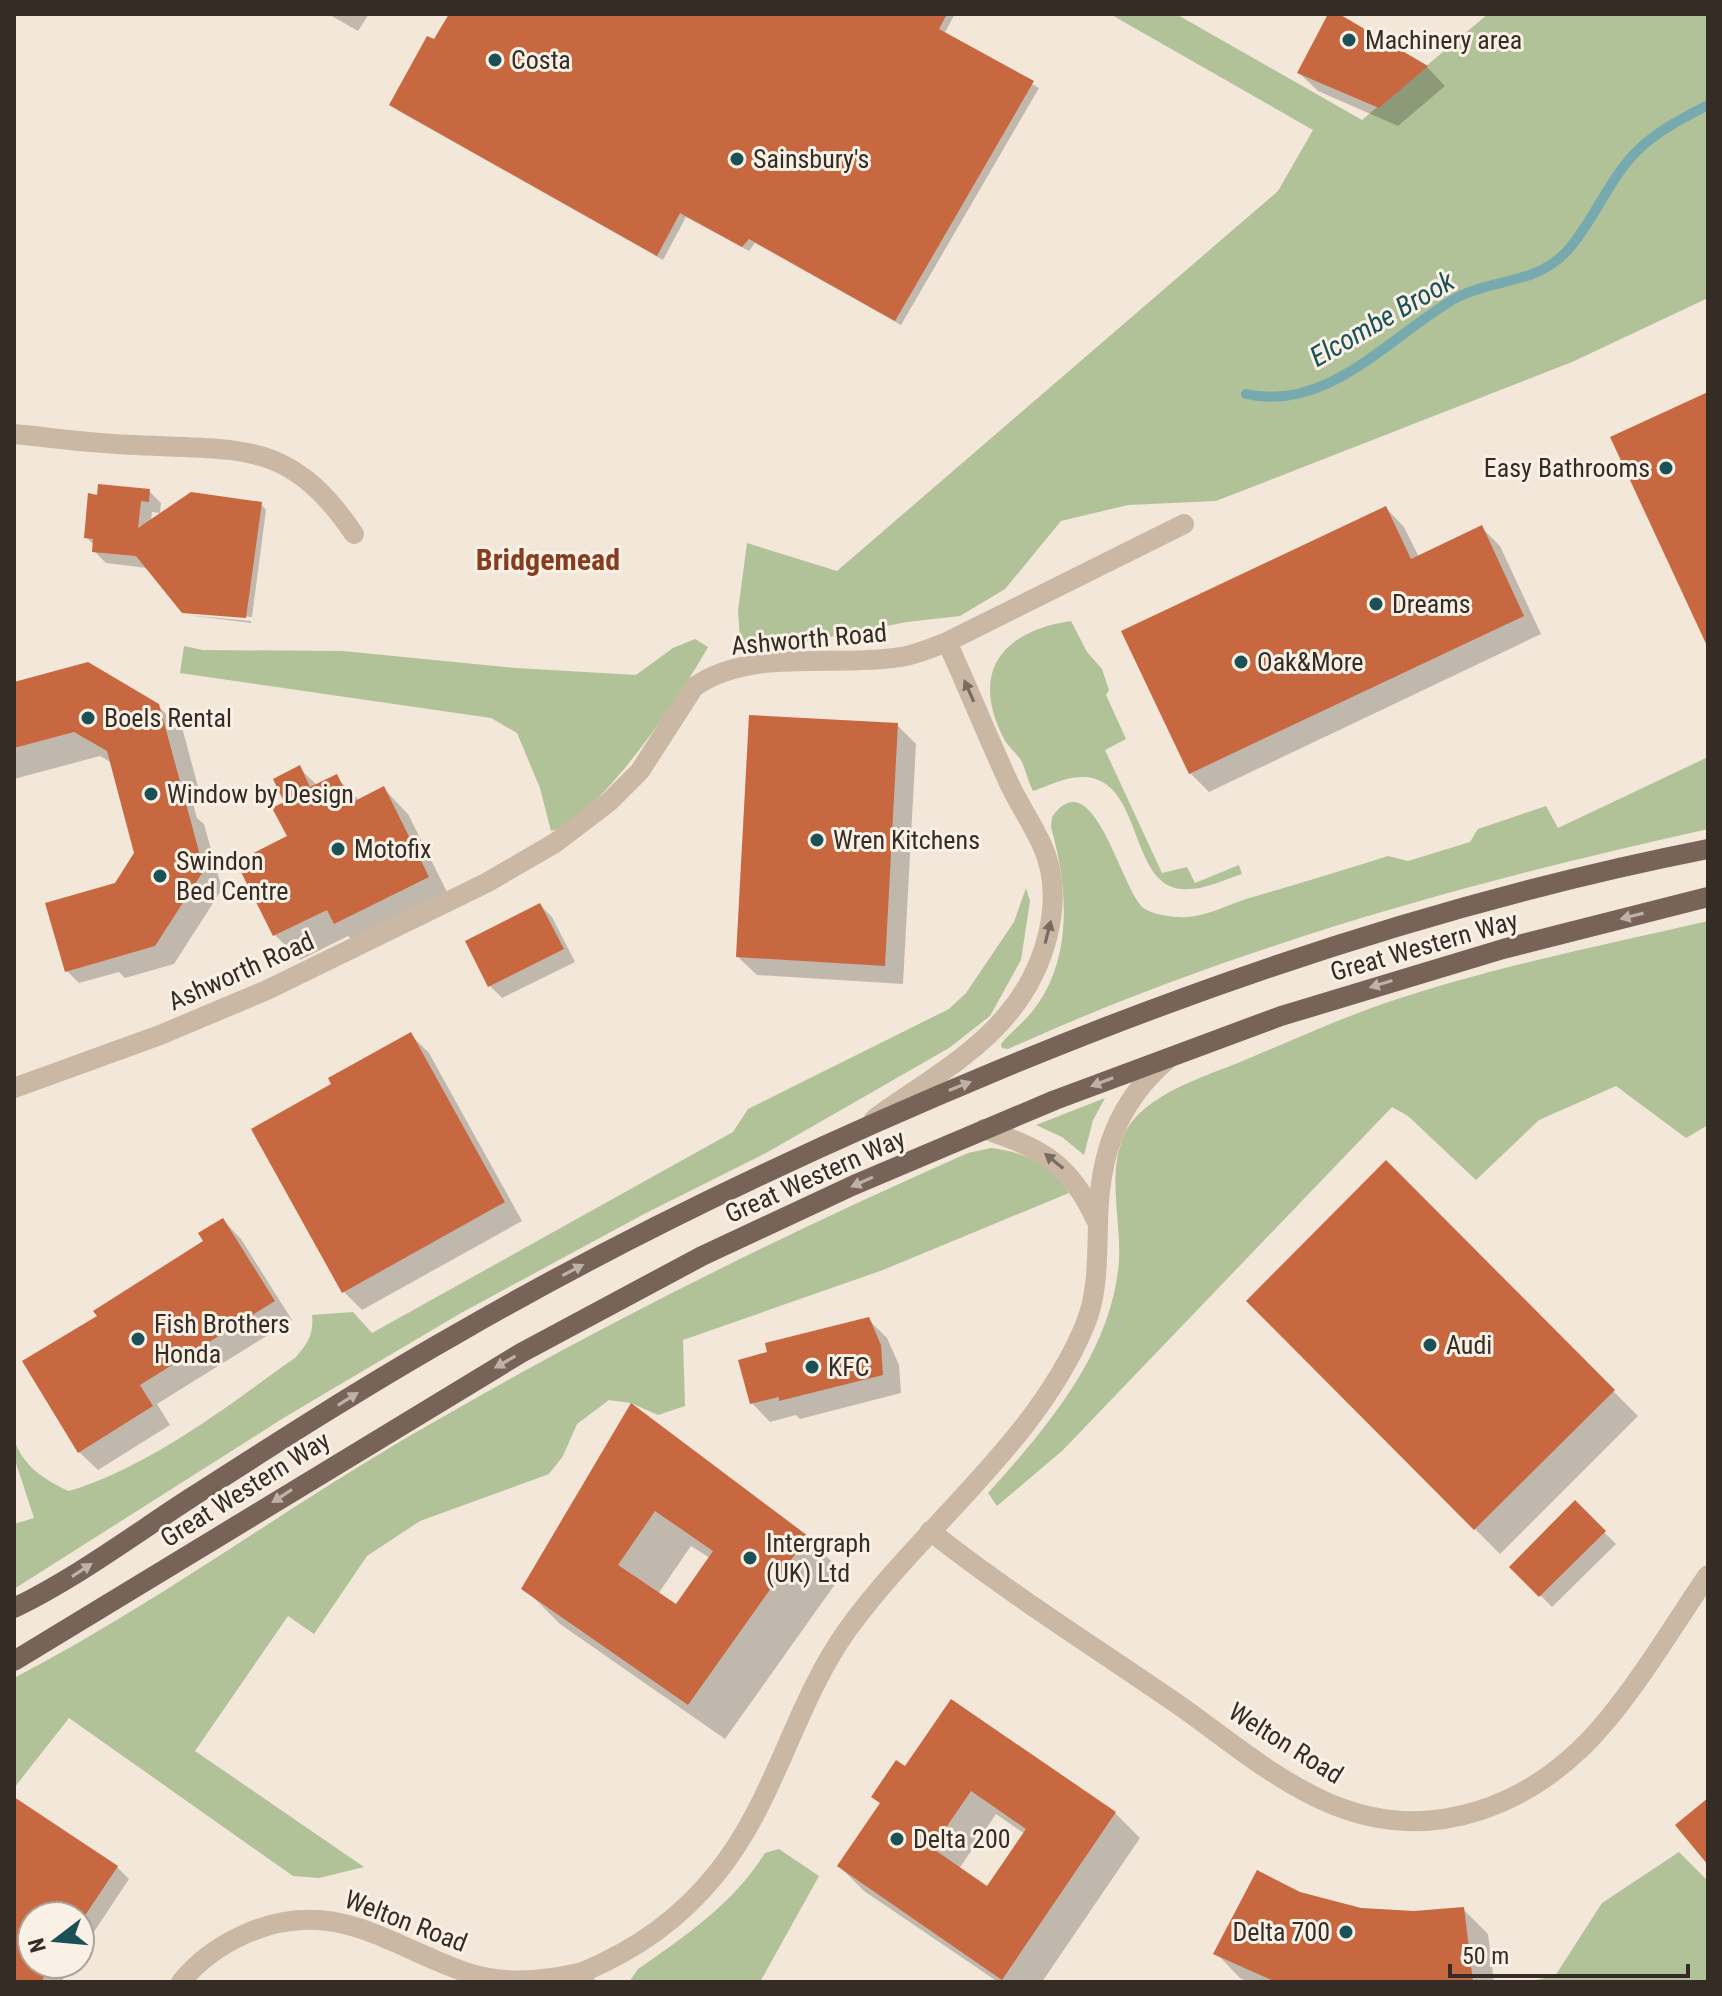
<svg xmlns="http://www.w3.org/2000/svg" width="1722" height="1996" font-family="'Roboto Condensed',sans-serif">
<rect width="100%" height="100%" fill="#f2e7d9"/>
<g fill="#b1c198">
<path d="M1110,14H1176L1362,120L1488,14H1708V298L1572,362L1216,501L1128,505L1061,521L1005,589L960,616L907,622L741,654L738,611L747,543L837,571L1278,191L1313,130Z"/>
<path d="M1071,621L1087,652L1102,669L1109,690L1106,695L1126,739L1105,750L1162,873L1187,867L1195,883L1239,865L1242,874C1223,880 1202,891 1182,889C1129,886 1143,780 1085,777C1065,776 1049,786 1033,791C1028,781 1026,771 1022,762C1017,753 1007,746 1003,737C970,671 1003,631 1071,621Z"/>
<path d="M695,639L708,647C683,692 599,819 551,831L540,788L517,733L491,718L180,673L184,646L203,650L343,651L516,668L636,675L673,648Z"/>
<path d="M1708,757V829C1469,882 1231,948 1008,1049L1002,1048L1001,1044C1010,1033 1022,1024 1031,1013C1074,961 1068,887 1051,827L1052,817C1094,757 1122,895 1145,909C1154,915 1176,918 1187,917C1206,916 1228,905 1246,899C1294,885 1341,871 1388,856L1408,861L1470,842L1478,829L1546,806L1558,828Z"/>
<path d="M1026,888L1030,901L1021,960L990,1016L949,1048L766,1153L644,1214L461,1313L285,1417L14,1589V1524L34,1518L14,1457V1439C22,1465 44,1480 69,1491C153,1465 226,1407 296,1357C308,1343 314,1334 312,1315L353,1312L372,1333L733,1132L748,1109L949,1009L966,993L1014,922Z"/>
<path d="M1708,921V1125L1686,1138L1616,1086L1539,1120L1476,1180L1408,1116L1392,1107L1063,1450L997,1506L988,1493C1046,1429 1113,1351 1119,1260C1121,1220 1108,1178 1122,1140C1138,1095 1205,1077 1245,1060C1288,1042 1330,1023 1374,1007C1482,969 1596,947 1708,921Z"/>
<path d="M1105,1098L1093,1120L1084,1155L1062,1137L1036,1125Z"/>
<path d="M991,1148C1025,1152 1050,1164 1069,1193L883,1270L683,1340L685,1406L658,1415L631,1403L609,1400L577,1424L563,1456L549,1474L420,1521L367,1556L314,1634L288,1616L195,1751L364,1867L319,1878L293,1876L69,1718L14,1788V1678C149,1608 271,1518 401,1441C585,1333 773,1239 968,1153Z"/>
<path d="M779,1849L819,1876L760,1982H629L638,1969C687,1935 733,1904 765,1853Z"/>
<path d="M1679,1852L1708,1881V1982H1526L1555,1976L1602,1903Z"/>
</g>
<g fill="#0003" fill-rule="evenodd">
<path d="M328,14H369L358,31Z"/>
<path d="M451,14H955L944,34L1039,88L901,325L755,243L749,251L686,217L663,260L397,110Z"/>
<path d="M1330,14L1427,67L1445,86L1398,126L1318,91L1299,73Z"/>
<path d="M149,491L161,503L160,513L152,512L151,522L261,504L266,510L252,617L183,611L147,568L106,563L94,551L95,546L86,537Z"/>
<path d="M1386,508L1404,527L1419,557L1482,528L1500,546L1541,634L1209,792L1190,773Z"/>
<path d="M187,615L251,621V623Z"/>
<path d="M14,684L157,705L183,731L200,794L191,796L197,818L204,824L222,889L174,964L125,978L119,972L79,983L67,971L137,854L112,763L100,756L14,779Z"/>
<path d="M897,725L916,744L903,984L757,975L738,957Z"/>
<path d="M299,768L318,786L336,777L360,801L384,789L408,814L452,902L361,948L348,936L300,960L275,935L239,863L290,837Z"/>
<path d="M540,905L552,917L575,962L502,998L490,986L467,942Z"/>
<path d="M410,1034L429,1053L522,1221L362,1310L344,1292L334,1085Z"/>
<path d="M1386,1163L1638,1416L1500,1554L1248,1301Z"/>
<path d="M223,1220L241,1239L292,1320L157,1404L170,1425L98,1470L79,1452L205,1242Z"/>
<path d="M868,1319L887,1338L899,1365L901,1393L800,1419L796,1415L770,1422L752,1403Z"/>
<path d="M632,1406L807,1537L843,1573L725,1739L560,1624L524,1588ZM691,1546L710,1558L677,1607L658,1594Z"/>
<path d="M1575,1503L1616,1544L1552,1607L1512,1567Z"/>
<path d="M906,1769L1115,1813L1140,1838L1042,1982H998L864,1891L839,1866L881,1804L873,1796ZM996,1814L1025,1834L988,1889L959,1869Z"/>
<path d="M14,1799L117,1867L129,1879L80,1953V1916H32V1964H73L61,1982H14Z"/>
<path d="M1299,1894L1361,1910L1414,1912L1463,1909L1488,1934L1494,1982H1249L1240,1978L1216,1953Z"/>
</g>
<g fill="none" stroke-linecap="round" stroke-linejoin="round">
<path stroke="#77aaaf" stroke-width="10" d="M1246,394C1328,413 1392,334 1456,298C1493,278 1536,285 1567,251C1594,221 1608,180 1637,151C1657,131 1683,118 1708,105"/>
</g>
<g fill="#c86840" fill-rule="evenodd">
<path d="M449,14H947L939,29L1034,81L895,321L749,239L742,247L680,213L657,256L389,105L427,36L434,39Z"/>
<path d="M1328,14H1339L1428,66L1379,108L1297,73Z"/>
<path d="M1708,392V648L1610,437Z"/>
<path d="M98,484L150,489L149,502L141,501L138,528L191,492L262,502L246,618L182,613L136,556L92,552L93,539L84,538L88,493L97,495Z"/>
<path d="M1386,506L1411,559L1482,525L1524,616L1189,774L1121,631Z"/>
<path d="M88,662L159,704L204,870L155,946L65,972L45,903L115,883L134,853L107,751L74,732L14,748V682Z"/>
<path d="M749,715L898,723L885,966L736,957Z"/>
<path d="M300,765L310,787L337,774L351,803L384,786L429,877L334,924L327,910L273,936L236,862L287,836L272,808L284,802L273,779Z"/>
<path d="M540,903L564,949L488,987L465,941Z"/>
<path d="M411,1032L505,1202L342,1293L251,1129L331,1084L328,1078Z"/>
<path d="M1386,1160L1615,1390L1474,1530L1246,1301Z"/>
<path d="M223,1218L275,1301L140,1385L153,1406L78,1453L22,1361L97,1316L93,1311L203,1241L198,1233Z"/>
<path d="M869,1317L881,1345L883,1375L779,1401V1397L750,1404L738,1360L767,1352L765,1343Z"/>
<path d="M631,1403L808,1536L688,1705L521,1589ZM655,1511L713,1551L676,1604L618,1565Z"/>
<path d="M1575,1500L1606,1531L1539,1597L1509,1567Z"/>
<path d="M951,1699L1116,1812L1002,1980L837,1866L880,1803L871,1797L896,1760L905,1766ZM971,1791L1026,1829L987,1886L932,1848Z"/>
<path d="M14,1797L118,1866L80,1923V1916H32V1964H53L41,1982H14Z"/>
<path d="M1708,1798V1865L1675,1825Z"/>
<path d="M1257,1870L1300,1892L1361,1908L1414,1911L1464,1907L1473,1982H1276L1213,1954Z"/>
</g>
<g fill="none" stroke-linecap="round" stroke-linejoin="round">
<g stroke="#cab7a4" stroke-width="20">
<path d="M14,434C55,438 95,444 136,445C240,451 289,438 354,534"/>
<path d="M14,1088L160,1035L267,990L486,883L555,843L610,801L640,771L694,687C751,647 834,668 900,657C916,655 931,648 947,642L1184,524"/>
<path d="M874,1119C918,1087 972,1057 1007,1015C1045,970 1067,900 1042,845C1032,823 1018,803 1008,781C987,735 968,688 947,642"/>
<path d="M984,1129C1042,1149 1070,1163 1096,1220"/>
<path d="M930,1531C1011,1595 1098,1649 1183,1708C1228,1740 1273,1778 1324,1801C1430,1849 1537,1806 1608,1719C1645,1674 1675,1623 1708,1575"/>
<path d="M181,1982C198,1961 219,1946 243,1935C332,1894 387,1945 468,1973C505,1985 546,1981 583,1972"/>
<path d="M585,1982L583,1972C637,1949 680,1919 717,1873C776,1800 794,1704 848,1629C921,1528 1037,1442 1085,1325C1098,1294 1097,1258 1098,1224C1099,1157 1116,1103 1168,1059"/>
</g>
<g stroke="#776357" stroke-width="20">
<path d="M14,1608C76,1578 132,1536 189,1499C276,1443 363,1387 453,1336C629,1234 813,1147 1001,1069C1230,974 1464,897 1708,849"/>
<path d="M14,1661L521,1353L702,1256L854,1185L1055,1100L1281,1016L1503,949L1708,897"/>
</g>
</g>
<defs><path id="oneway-solid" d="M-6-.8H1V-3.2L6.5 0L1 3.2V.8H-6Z" transform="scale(2)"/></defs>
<g fill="#786b5f">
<use href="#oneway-solid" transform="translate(969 691) rotate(-114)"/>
<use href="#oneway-solid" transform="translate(1048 932) rotate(-76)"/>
<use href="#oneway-solid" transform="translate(1054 1161) rotate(-141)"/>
</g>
<g fill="#beb1a5">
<use href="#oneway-solid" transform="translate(1632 916) rotate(166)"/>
<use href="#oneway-solid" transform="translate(1381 984) rotate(163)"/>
<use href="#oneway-solid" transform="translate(1102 1082) rotate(159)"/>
<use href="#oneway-solid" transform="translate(960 1086) rotate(-22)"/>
<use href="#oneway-solid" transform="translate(862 1182) rotate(156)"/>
<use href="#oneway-solid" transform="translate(573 1270) rotate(-28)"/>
<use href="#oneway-solid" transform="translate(505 1362) rotate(150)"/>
<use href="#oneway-solid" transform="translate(348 1399) rotate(-32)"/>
<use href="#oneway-solid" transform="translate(282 1496) rotate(147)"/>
<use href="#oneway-solid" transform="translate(82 1570) rotate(-33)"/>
</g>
<g fill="#1b5057" stroke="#f9f1e5" stroke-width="3">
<circle cx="1349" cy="40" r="8"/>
<circle cx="495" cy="60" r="8"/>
<circle cx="737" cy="159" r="8"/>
<circle cx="1666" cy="468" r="8"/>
<circle cx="1376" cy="604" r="8"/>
<circle cx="1241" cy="662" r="8"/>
<circle cx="88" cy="718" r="8"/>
<circle cx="151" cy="794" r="8"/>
<circle cx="817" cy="840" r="8"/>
<circle cx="338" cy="849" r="8"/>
<circle cx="160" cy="876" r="8"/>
<circle cx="138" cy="1339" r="8"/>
<circle cx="1430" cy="1345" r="8"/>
<circle cx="812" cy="1367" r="8"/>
<circle cx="750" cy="1558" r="8"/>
<circle cx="897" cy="1839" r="8"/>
<circle cx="1346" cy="1932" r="8"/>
</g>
<g text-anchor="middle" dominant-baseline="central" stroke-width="6" stroke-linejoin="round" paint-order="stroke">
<g font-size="26" fill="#352c26" stroke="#f9f1e5" text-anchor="start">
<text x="1365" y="40">Machinery area</text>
<text x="511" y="60">Costa</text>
<text x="753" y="159">Sainsbury's</text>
<text x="1650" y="468" text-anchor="end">Easy Bathrooms</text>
<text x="1392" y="604">Dreams</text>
<text x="1257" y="662">Oak&amp;More</text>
<text x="104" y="718">Boels Rental</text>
<text x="167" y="794">Window by Design</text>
<text x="833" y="840">Wren Kitchens</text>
<text x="354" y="849">Motofix</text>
<text x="176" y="861">Swindon<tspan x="176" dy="30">Bed Centre</tspan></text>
<text x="154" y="1324">Fish Brothers<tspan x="154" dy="30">Honda</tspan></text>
<text x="1446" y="1345">Audi</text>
<text x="828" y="1367">KFC</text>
<text x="766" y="1543">Intergraph<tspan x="766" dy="30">(UK) Ltd</tspan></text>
<text x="913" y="1839">Delta 200</text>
<text x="1330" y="1932" text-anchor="end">Delta 700</text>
</g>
<g font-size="26" fill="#352c26" stroke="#f9f1e5">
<text transform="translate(809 639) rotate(-5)">Ashworth Road</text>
<text transform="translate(1424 946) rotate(-16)">Great Western Way</text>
<text transform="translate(241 971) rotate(-24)">Ashworth Road</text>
<text transform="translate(815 1176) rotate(-24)">Great Western Way</text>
<text transform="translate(245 1489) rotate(-32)">Great Western Way</text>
<text transform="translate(1286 1743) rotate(32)">Welton Road</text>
<text transform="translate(406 1921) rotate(21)">Welton Road</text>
</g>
<g font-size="28" font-style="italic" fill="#1b5057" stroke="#f9f1e5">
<text transform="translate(1382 319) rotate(-30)">Elcombe Brook</text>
</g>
<g font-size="30" font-weight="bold" fill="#863c1e" stroke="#f9f1e5">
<text x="548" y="559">Bridgemead</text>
</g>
</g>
<rect width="1722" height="1996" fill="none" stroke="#352c26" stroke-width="32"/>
<g transform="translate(56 1940) rotate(254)"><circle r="38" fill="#f9f1e5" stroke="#aba299" stroke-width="2"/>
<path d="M0-6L14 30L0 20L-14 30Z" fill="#1b5057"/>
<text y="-12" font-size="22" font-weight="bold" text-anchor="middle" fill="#352c26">N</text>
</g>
<path d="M1450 1964v12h238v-12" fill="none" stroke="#352c26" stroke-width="4"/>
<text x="1462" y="1964" font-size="24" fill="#352c26" stroke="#f9f1e5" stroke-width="6" paint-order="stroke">50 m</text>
</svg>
